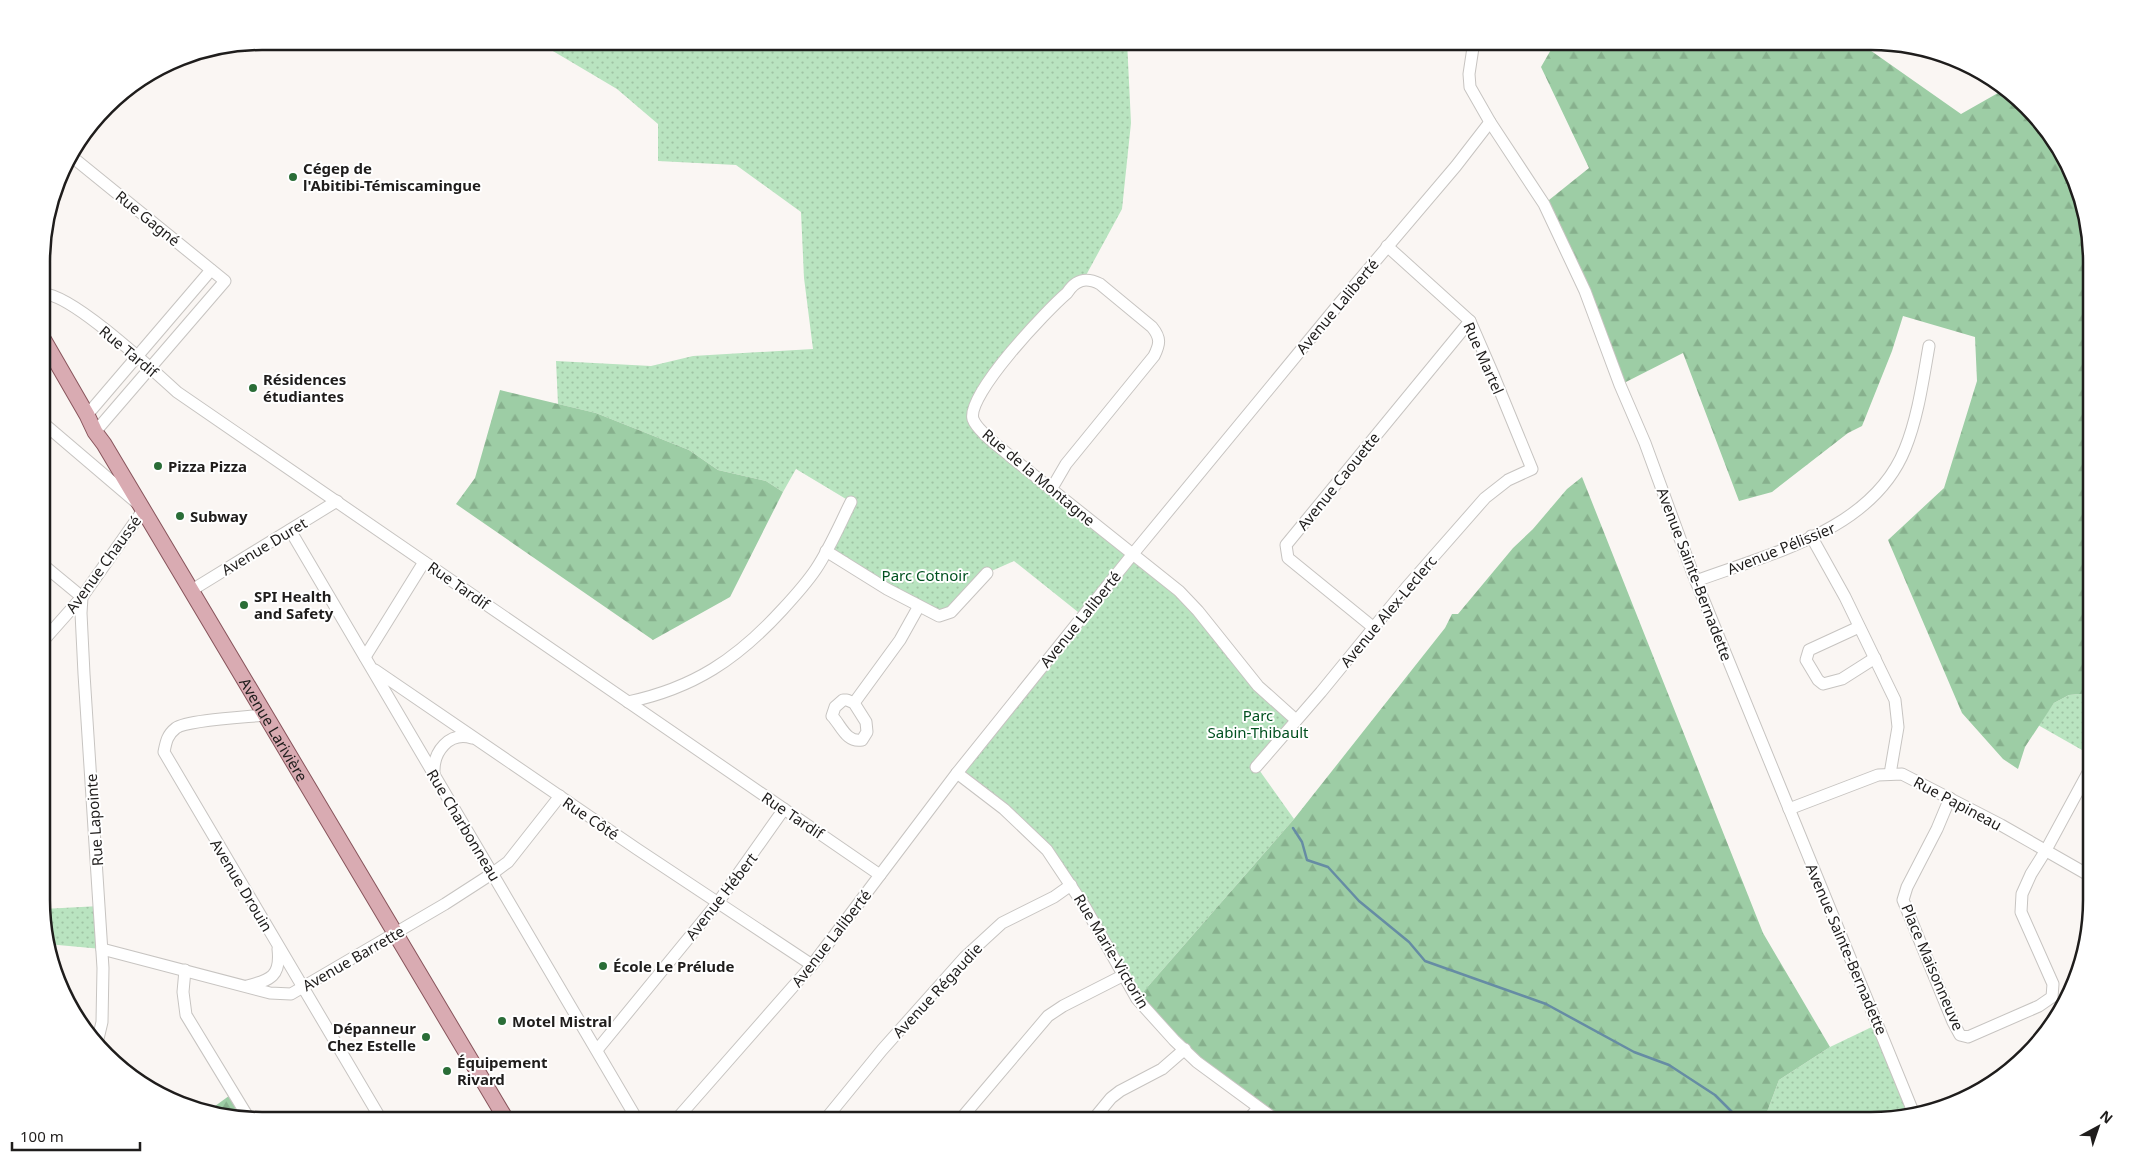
<svg xmlns="http://www.w3.org/2000/svg" width="2133" height="1162" font-family="'Noto Sans',sans-serif">
<defs>
<pattern id="grass-dots" width="8" height="8" patternUnits="userSpaceOnUse" patternTransform="scale(1.25)"><rect width="8" height="8" fill="#b9e4c0"/><path d="M2 2h.1M6 6h.1" fill="none" stroke="#9fc3a4" stroke-width="1.8" stroke-linecap="round"/></pattern>
<pattern id="forest-firs" width="22" height="20" patternUnits="userSpaceOnUse" patternTransform="scale(1.25)"><rect width="22" height="20" fill="#9dcda5"/><path d="M5 1l3.5 6h-7zM16 11l3.5 6h-7z" fill="#87b08d"/></pattern>
</defs>
<rect width="100%" height="100%" fill="#faf6f3"/>
<g fill="url(#grass-dots)">
<path d="M536,41H1127L1131,123L1122,209L1084,279L996,370L973,421L1163,578L1296,720L1257,767L1294,819L1137,999L1058,864L957,773L1083,616L1014,561L987,573L939,616L826,551L851,502L796,469L783,492L766,481L718,470L689,450L596,413L558,404L556,361L651,366L693,356L813,349L804,278L801,212L736,165L658,161V124L617,89Z"/>
<path d="M2091,693V749L2082,750L2038,725L2054,703L2069,695Z"/>
<path d="M100,906L102,949L47,944L43,929V909Z"/>
<path d="M1878,1024L1914,1114L1885,1120H1764L1779,1080L1830,1047Z"/>
</g>
<g fill="url(#forest-firs)">
<path d="M1556,41H1857L1961,114L2005,89L2017,96L2054,139L2090,234L2091,693L2069,695L2054,703L2025,747L2018,769L2003,759L1962,713L1888,540L1944,488L1977,381L1975,337L1903,316L1892,351L1862,426L1848,433L1772,492L1739,501L1683,353L1620,385L1544,204L1589,168L1541,67Z"/>
<path d="M500,390L596,413L689,450L718,470L766,481L783,492L730,597L653,640L456,504L475,478Z"/>
<path d="M1582,477L1763,933L1830,1047L1779,1080L1764,1120H1276L1197,1062L1137,999L1294,819L1445,628L1452,614H1458L1513,548L1533,529L1567,489Z"/>
<path d="M233,1093L248,1117L211,1109Z"/>
</g>
<g fill="none" stroke-linecap="round" stroke-linejoin="round">
<path stroke="#668ca4" stroke-width="2.5" d="M1293,828L1302,842L1307,860L1328,867L1359,901L1409,942L1425,961L1546,1004L1634,1052L1669,1065L1715,1095L1740,1120"/>
<defs>
<g id="minor">
<path d="M1474,41L1469,74L1470,87L1490,122L1544,204L1585,291L1620,385L1645,443L1693,574L1914,1114"/>
<path d="M71,156L225,281L95,432"/>
<path d="M42,294C69,291 154,371 177,392L880,875"/>
<path d="M87,415L211,270"/>
<path d="M42,422L144,509L82,597L43,641"/>
<path d="M1052,488L1066,464L1154,356C1160,344 1161,338 1152,327L1100,284C1086,277 1076,279 1067,293C1047,310 966,395 973,419C977,431 1001,448 1011,457L1179,591L1198,611L1258,686L1296,720"/>
<path d="M290,530L638,1121"/>
<path d="M1811,536L1845,597L1895,700L1898,727L1890,774"/>
<path d="M826,551L887,589L939,616L951,612L987,573"/>
<path d="M42,564L82,597"/>
<path d="M1696,581C1771,553 1872,531 1905,449C1918,417 1923,380 1929,346"/>
<path d="M192,590L337,501"/>
<path d="M82,597L81,613L84,674L103,968L102,1022L97,1043"/>
<path d="M1859,627L1809,650L1806,660L1818,680L1823,684L1842,679L1875,658"/>
<path d="M1374,628L1288,558L1286,545L1470,321"/>
<path d="M365,657L424,562"/>
<path d="M375,670L637,849L812,965"/>
<path d="M843,700H847L854,703L866,722L867,732L862,740C846,743 841,725 832,716L835,707Z"/>
<path d="M628,702C694,688 737,659 782,610C794,597 806,584 816,569C830,548 840,524 851,502"/>
<path d="M854,703L900,640L919,606"/>
<path d="M265,715C248,717 187,720 176,728C167,735 166,742 164,752L382,1121"/>
<path d="M1256,767L1321,692L1406,588L1485,498L1508,480L1532,469L1493,374L1470,321L1387,246"/>
<path d="M434,773C433,752 449,731 472,738"/>
<path d="M957,773L1004,809L1047,850L1085,907L1137,999L1174,1040L1197,1062L1276,1120"/>
<path d="M1950,798L1937,829L1907,887L1903,900L1953,1022L1960,1035L1968,1037L2039,1006L2052,997L2053,984L2021,912L2022,894L2031,874L2046,850L2091,767"/>
<path d="M1789,809L1878,775L1902,774L2001,825L2092,877"/>
<path d="M102,949L270,993L291,994L445,904L493,873L508,862L560,796"/>
<path d="M185,970L183,992L186,1015L248,1117"/>
<path d="M247,986C271,980 281,976 278,949"/>
<path d="M597,1050L719,901L784,809"/>
<path d="M1248,1120L1258,1108"/>
<path d="M675,1121L812,965L957,773L1132,555L1338,305L1456,166L1490,122"/>
<path d="M824,1121L882,1050L965,957L1002,923L1054,897L1071,885"/>
<path d="M959,1121L1048,1016L1063,1006L1124,975"/>
<path d="M1092,1121L1111,1098L1120,1091L1162,1069L1185,1049"/>
</g>
<g id="major">
<path id="s1" d="M42,337L87,415L95,432L104,444L507,1121"/>
</g>
</defs>
<use href="#minor" stroke="#c7c4c1" stroke-width="13"/>
<use href="#major" stroke="#88555c" stroke-width="17"/>
<use href="#minor" stroke="#fff" stroke-width="11"/>
<use href="#major" stroke="#d9abb2" stroke-width="15"/>
</g>
<g fill="#2a6d37" stroke="#fff" stroke-width="2">
<circle cx="293" cy="177" r="5"/>
<circle cx="253" cy="388" r="5"/>
<circle cx="158" cy="466" r="5"/>
<circle cx="180" cy="516" r="5"/>
<circle cx="244" cy="605" r="5"/>
<circle cx="603" cy="966" r="5"/>
<circle cx="502" cy="1021" r="5"/>
<circle cx="426" cy="1037" r="5"/>
<circle cx="447" cy="1071" r="5"/>
</g>
<g text-anchor="middle" dominant-baseline="central" stroke-width="4" stroke-linejoin="round" paint-order="stroke">
<g font-size="15" font-weight="bold" fill="#1f1d1c" stroke="#fff" text-anchor="start">
<text x="303" y="168">Cégep de<tspan x="303" dy="17">l'Abitibi-Témiscamingue</tspan></text>
<text x="263" y="379">Résidences<tspan x="263" dy="17">étudiantes</tspan></text>
<text x="168" y="466">Pizza Pizza</text>
<text x="190" y="516">Subway</text>
<text x="254" y="596">SPI Health<tspan x="254" dy="17">and Safety</tspan></text>
<text x="613" y="966">École Le Prélude</text>
<text x="512" y="1021">Motel Mistral</text>
<text x="416" y="1028" text-anchor="end">Dépanneur<tspan x="416" dy="17">Chez Estelle</tspan></text>
<text x="457" y="1062">Équipement<tspan x="457" dy="17">Rivard</tspan></text>
</g>
<g font-size="15" fill="#1f1d1c" stroke="#fff">
<text transform="translate(148 218) rotate(39)">Rue Gagné</text>
<text transform="translate(1337 306) rotate(-50)">Avenue Laliberté</text>
<text transform="translate(129 351) rotate(40)">Rue Tardif</text>
<text transform="translate(1484 358) rotate(66)">Rue Martel</text>
<text transform="translate(1039 477) rotate(40)">Rue de la Montagne</text>
<text transform="translate(1338 481) rotate(-51)">Avenue Caouette</text>
<text transform="translate(264 546) rotate(-31)">Avenue Duret</text>
<text transform="translate(1781 548) rotate(-22)">Avenue Pélissier</text>
<text transform="translate(103 564) rotate(-54)">Avenue Chaussé</text>
<text transform="translate(1695 574) rotate(69)">Avenue Sainte-Bernadette</text>
<text transform="translate(459 585) rotate(35)">Rue Tardif</text>
<text transform="translate(1388 611) rotate(-50)">Avenue Alex-Leclerc</text>
<text transform="translate(1080 619) rotate(-51)">Avenue Laliberté</text>
<text stroke="none"><textPath href="#s1" startOffset="456">Avenue Larivière</textPath></text>
<text transform="translate(1958 803) rotate(28)">Rue Papineau</text>
<text transform="translate(793 815) rotate(34)">Rue Tardif</text>
<text transform="translate(591 818) rotate(34)">Rue Côté</text>
<text transform="translate(94 820) rotate(-94)">Rue Lapointe</text>
<text transform="translate(464 825) rotate(59)">Rue Charbonneau</text>
<text transform="translate(242 885) rotate(59)">Avenue Drouin</text>
<text transform="translate(721 896) rotate(-52)">Avenue Hébert</text>
<text transform="translate(831 938) rotate(-52)">Avenue Laliberté</text>
<text transform="translate(1847 949) rotate(67)">Avenue Sainte-Bernadette</text>
<text transform="translate(1112 951) rotate(59)">Rue Marie-Victorin</text>
<text transform="translate(353 958) rotate(-30)">Avenue Barrette</text>
<text transform="translate(1933 967) rotate(67)">Place Maisonneuve</text>
<text transform="translate(937 990) rotate(-47)">Avenue Régaudie</text>
</g>
<g font-size="15" fill="#00501f" stroke="#fff">
<text x="925" y="575">Parc Cotnoir</text>
<text x="1258" y="715">Parc<tspan x="1258" dy="17">Sabin-Thibault</tspan></text>
</g>
</g>
<path d="M0 0H2133V1162H0ZM262 50H1871A212 212 0 0 1 2083 262V900A212 212 0 0 1 1871 1112H262A212 212 0 0 1 50 900V262A212 212 0 0 1 262 50Z" fill="#fff" fill-rule="evenodd"/>
<path fill="none" stroke="#1f1d1c" stroke-width="2.5" d="M262 50H1871A212 212 0 0 1 2083 262V900A212 212 0 0 1 1871 1112H262A212 212 0 0 1 50 900V262A212 212 0 0 1 262 50Z"/>
<g transform="translate(2098 1127) rotate(40)" stroke="#ffffff" stroke-width="4" paint-order="stroke">
<path d="M0-4L9 19L0 12L-9 19Z" fill="#1f1d1c"/>
<text y="-8" font-size="14" font-weight="bold" text-anchor="middle" fill="#1f1d1c">N</text>
</g>
<path d="M12 1142v8h128v-8" fill="none" stroke="#1f1d1c" stroke-width="2.5"/>
<text x="20" y="1142" font-size="15" fill="#1f1d1c" stroke="#ffffff" stroke-width="4" paint-order="stroke">100 m</text>
</svg>
